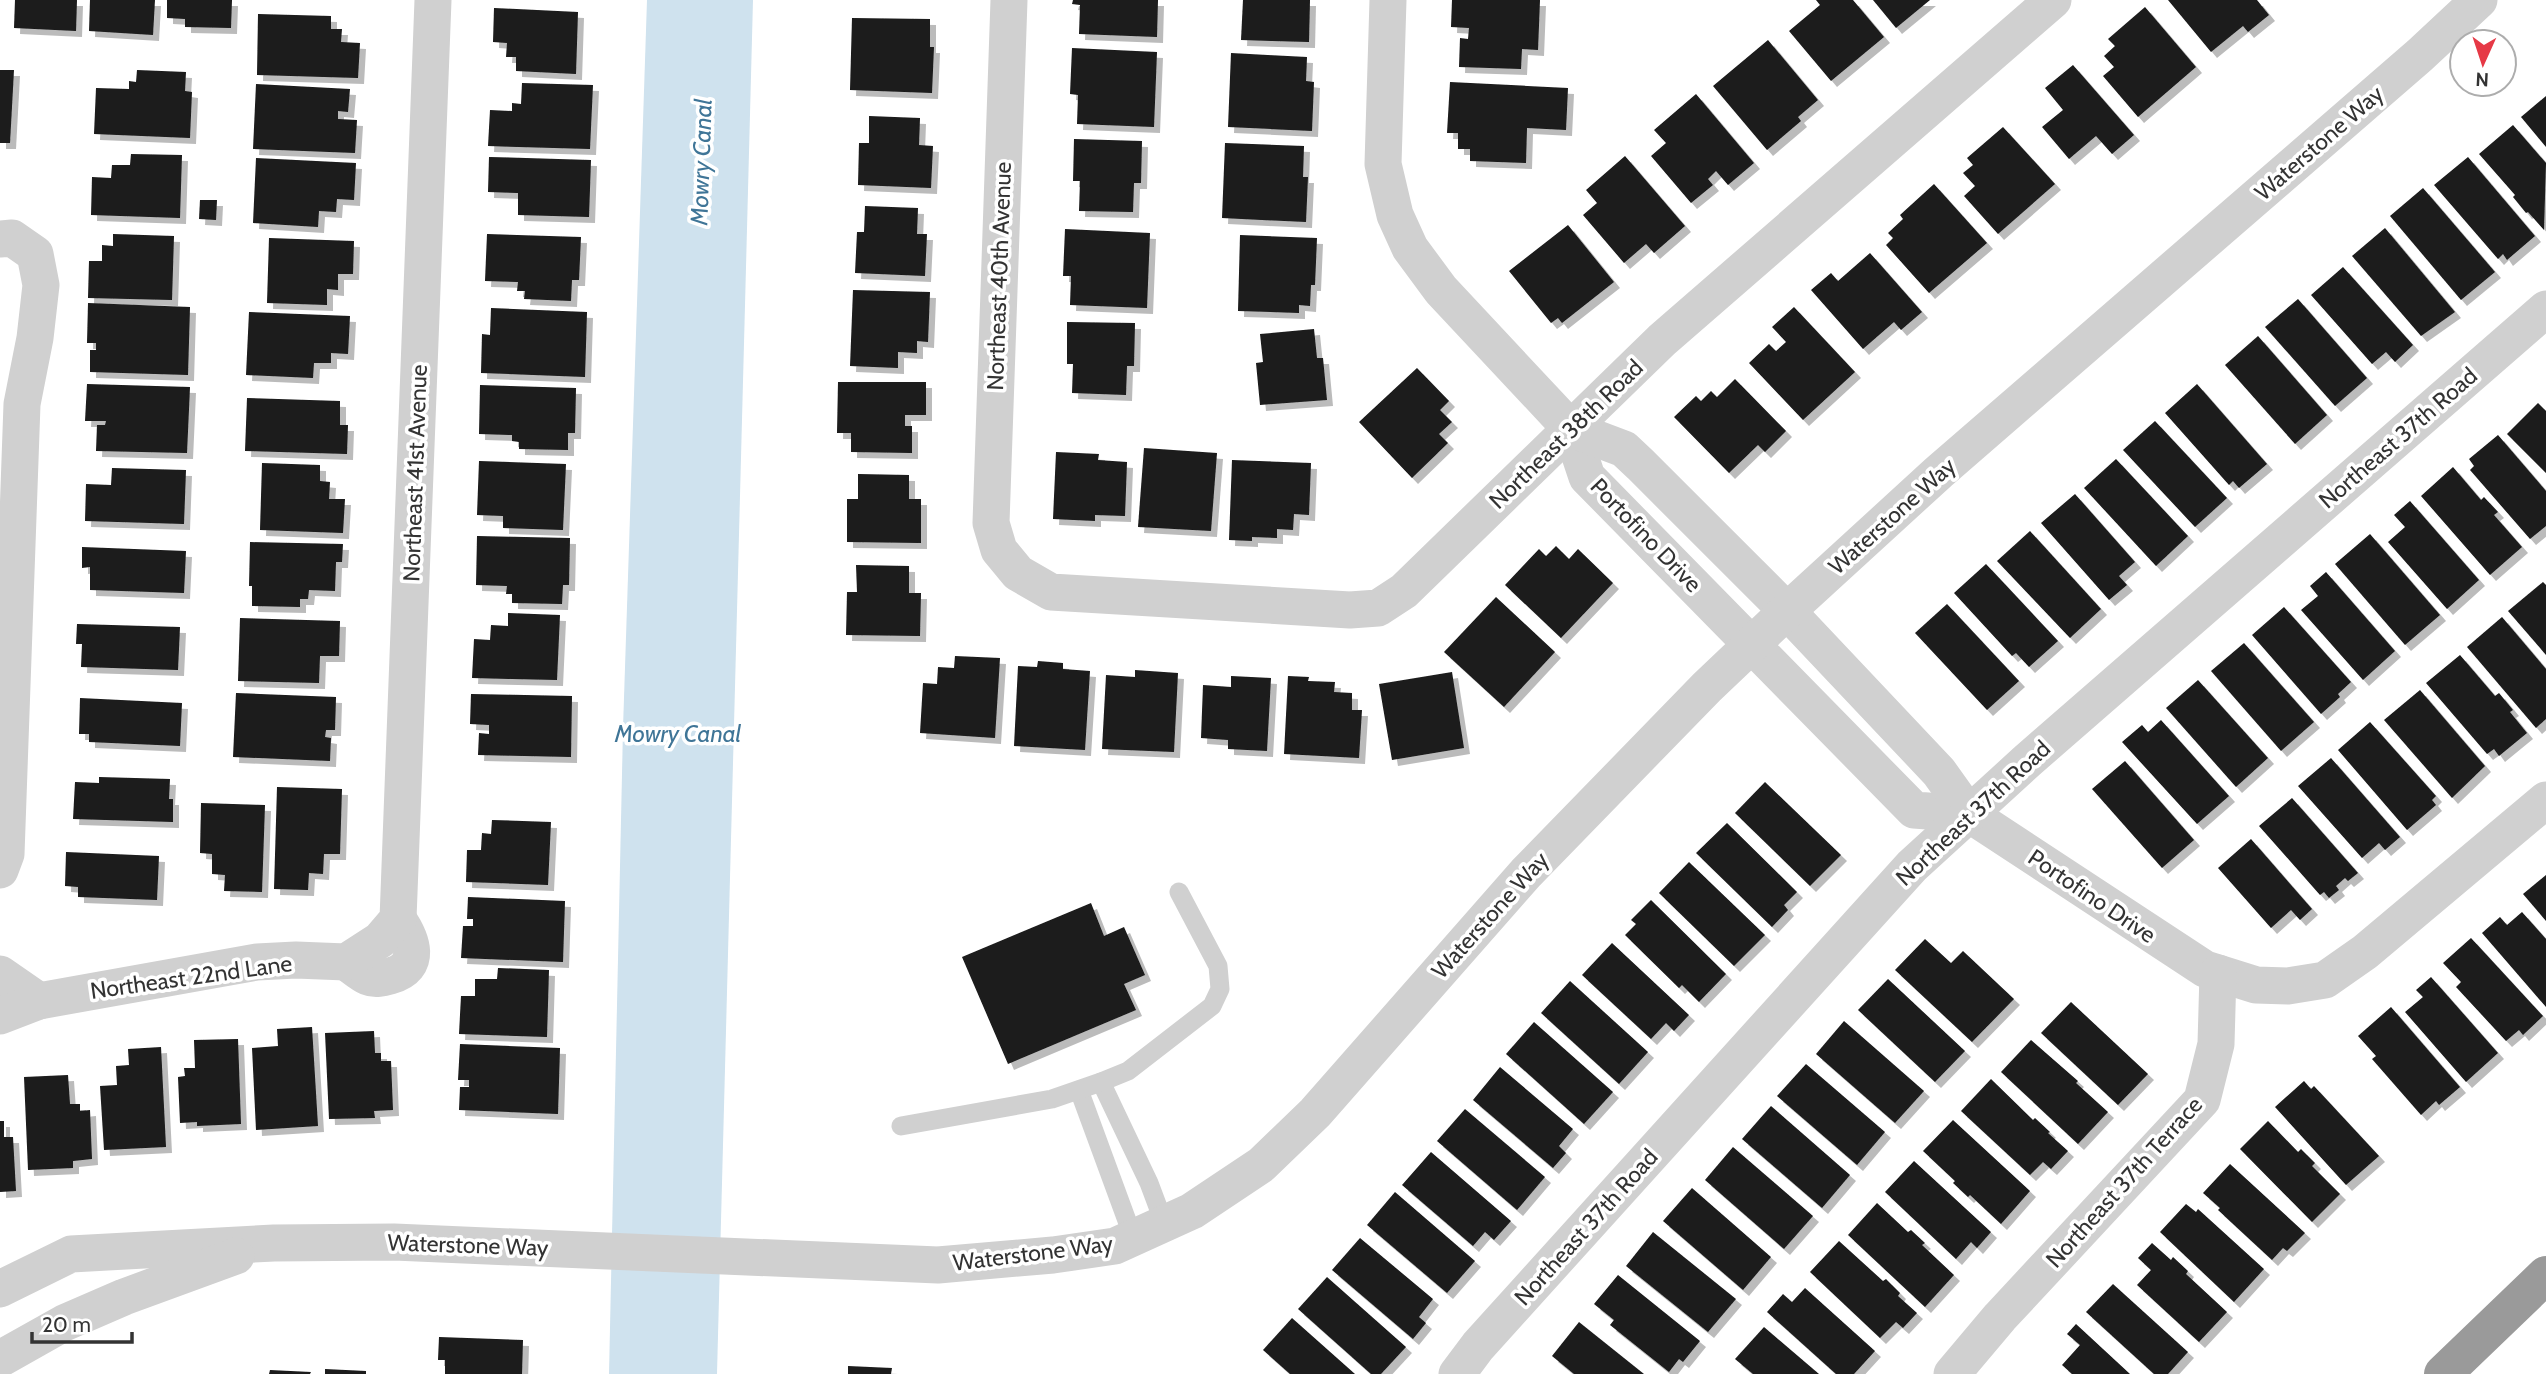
<svg xmlns="http://www.w3.org/2000/svg" width="2546" height="1374" font-family="Cabin,sans-serif">
<defs>
<filter id="shadow"><feDropShadow dx="6" dy="6" stdDeviation="0" flood-color="#0004"/></filter>
</defs>
<rect width="100%" height="100%" fill="#fff"/>
<path fill="#cfe2ee" d="M647,0H753L717,1374H609L623,728Z"/>
<g fill="#1a1a1a" filter="url(#shadow)">
<path d="M15,0H77L76,31L14,28Z"/>
<path d="M90,0H155L153,35L89,31Z"/>
<path d="M167,0H232L231,28L185,27V19L167,18Z"/>
<path d="M1073,0H1158L1157,37L1079,34L1080,5L1072,4Z"/>
<path d="M1243,0H1310L1309,42L1241,40Z"/>
<path d="M1452,0H1540L1538,50L1522,49L1521,69L1459,67L1460,38L1468,39L1469,28L1451,27Z"/>
<path d="M1816,0H1853L1884,37L1831,81L1789,31L1820,5Z"/>
<path d="M1873,0H1930L1896,28Z"/>
<path d="M2168,0H2257L2269,15L2248,32L2243,26L2211,52Z"/>
<path d="M2145,7L2196,67L2138,117L2103,76L2114,67L2104,56L2115,46L2108,39Z"/>
<path d="M494,8L578,12L576,74L516,71V57H506L507,43L493,42Z"/>
<path d="M258,14L331,16V29H342L341,42L360,43L358,78L257,75Z"/>
<path d="M852,18L930,19V47H934L932,93L850,90Z"/>
<path d="M1768,40L1818,100L1798,117L1801,121L1767,150L1713,86Z"/>
<path d="M1072,48L1157,52L1154,127L1077,124L1078,95L1070,94Z"/>
<path d="M1231,53L1307,57L1306,81L1314,82L1312,131L1228,127Z"/>
<path d="M2073,65L2134,135L2112,154L2096,136L2069,159L2042,127L2063,110L2045,88Z"/>
<path d="M0,70H14L10,143H0Z"/>
<path d="M137,70L186,72L185,91L192,92L190,138L94,134L96,88L129,89V81L136,82Z"/>
<path d="M1450,82L1568,88L1566,130L1527,128L1526,163L1470,161V149H1458V133H1447Z"/>
<path d="M522,83L593,85L590,149L488,146L490,110L512,111V103L521,104Z"/>
<path d="M256,84L350,89L348,112L338,111V119L357,120L355,153L253,149Z"/>
<path d="M1696,94L1754,163L1728,185L1716,171L1708,179L1713,185L1691,203L1651,156L1666,143L1654,130Z"/>
<path d="M2546,96V147L2521,117Z"/>
<path d="M869,116L920,118L919,145L933,146L931,188L858,185L859,143H869Z"/>
<path d="M2513,125L2546,163L2544,230L2528,212L2526,213L2513,197L2515,195L2479,154Z"/>
<path d="M2003,127L2055,184L1998,234L1964,196L1975,186L1963,173L1973,165L1967,158Z"/>
<path d="M1074,139L1142,141L1141,183H1134L1133,212L1079,211L1080,181H1073Z"/>
<path d="M1225,143L1304,146L1303,177H1308L1306,222L1222,218Z"/>
<path d="M131,154L182,155L180,218L91,215L92,177L111,178L112,165H130Z"/>
<path d="M1625,156L1685,226L1654,253L1646,244L1624,263L1583,215L1597,203L1586,190Z"/>
<path d="M489,157L591,160L589,217L518,215V193L488,192Z"/>
<path d="M2468,157L2535,236L2507,260L2503,254L2498,259L2434,185Z"/>
<path d="M256,158L356,163L354,200L337,199L336,212L319,211L318,227L253,223Z"/>
<path d="M1934,184L1987,243L1929,293L1886,245L1893,238L1888,233L1903,219L1900,215Z"/>
<path d="M2423,188L2495,272L2461,300L2390,216Z"/>
<path d="M200,200H217L216,220L199,219Z"/>
<path d="M865,206L918,208L917,234H927L925,276L855,273L857,232H864Z"/>
<path d="M1568,225L1614,282L1562,323L1558,318L1551,323L1509,271Z"/>
<path d="M2385,228L2455,312L2421,336L2352,256Z"/>
<path d="M1065,229L1150,233L1147,308L1070,305L1071,276H1063Z"/>
<path d="M113,234L174,236L172,300L88,298L89,261H102V245L113,246Z"/>
<path d="M487,234L581,237L579,280H572L571,301L524,299L525,291H517L518,282L485,281Z"/>
<path d="M1240,235L1317,238L1315,285H1311L1310,306L1299,305V313L1238,311Z"/>
<path d="M269,238L354,241L353,274H338V290L327,289V305L267,303Z"/>
<path d="M1870,253L1922,312L1901,330L1894,322L1863,349L1811,290L1831,273L1838,281Z"/>
<path d="M2343,267L2413,345L2395,362L2386,352L2372,364L2311,295Z"/>
<path d="M853,290L930,292L928,342L917,341V353L898,352V368L850,366Z"/>
<path d="M2298,299L2367,378L2335,406L2265,327Z"/>
<path d="M88,303L190,307L188,375L90,372V350H96V343H87Z"/>
<path d="M1794,307L1855,372L1803,420L1749,363L1769,344L1776,351L1786,342L1772,327Z"/>
<path d="M491,308L587,312L585,377L481,373L482,334L490,335Z"/>
<path d="M249,312L350,316L348,354L331,353V363H314L313,378L246,375Z"/>
<path d="M1067,322L1135,323L1134,366H1127L1126,395L1072,393L1073,364H1067Z"/>
<path d="M1314,329L1317,358H1323L1327,400L1260,405L1256,363L1263,362L1260,334Z"/>
<path d="M2258,336L2327,415L2295,444L2225,365Z"/>
<path d="M1417,368L1449,401L1440,410L1452,422L1439,434L1448,443L1412,478L1359,422Z"/>
<path d="M1735,379L1786,431L1765,452L1758,445L1729,473L1674,417L1696,396L1701,401L1711,391L1717,397Z"/>
<path d="M838,382H926V415H905V426H912V453L851,452V433H837Z"/>
<path d="M87,384L190,387L187,453L96,451L97,425H105L106,421H85Z"/>
<path d="M2197,384L2267,464L2239,488L2233,481L2229,485L2165,413Z"/>
<path d="M480,385L576,388L575,433H568V450L519,449V442L512,441V435L479,434Z"/>
<path d="M247,398L340,401V425H348L347,454L245,451Z"/>
<path d="M2538,403L2546,411V473L2507,434Z"/>
<path d="M2155,421L2227,498L2195,527L2123,450Z"/>
<path d="M2498,435L2546,491V526L2530,539L2470,470L2474,466L2469,459Z"/>
<path d="M1144,448L1217,453L1211,531L1138,527Z"/>
<path d="M1056,452L1099,454L1098,460L1127,462L1125,516L1095,515V521L1053,519Z"/>
<path d="M2116,459L2188,536L2156,566L2084,488Z"/>
<path d="M1232,460L1311,463L1309,515L1294,514L1293,530L1277,529V538L1252,537V541L1229,540Z"/>
<path d="M479,461L566,464L563,530L503,528V516L477,515Z"/>
<path d="M262,463L320,465V481L330,482L329,499H345L343,533L260,530Z"/>
<path d="M2453,467L2481,500L2484,497L2498,512L2494,515L2522,547L2490,575L2421,496Z"/>
<path d="M112,468L186,470L184,524L85,521L86,484L111,485Z"/>
<path d="M858,474L909,475V499H921V543L847,542V499H858Z"/>
<path d="M2075,494L2135,562L2119,576L2127,585L2109,600L2041,523Z"/>
<path d="M2410,501L2479,580L2447,609L2388,542L2405,527L2394,515Z"/>
<path d="M2030,531L2101,609L2070,638L1997,561Z"/>
<path d="M2370,534L2440,615L2405,645L2335,564Z"/>
<path d="M477,536L570,538L569,585H563L562,604L512,603V594H506L507,586L476,585Z"/>
<path d="M250,542L343,544L342,562H336L335,591L309,590L308,599H300V607L252,606V586H249Z"/>
<path d="M1556,546L1569,559L1578,549L1613,583L1561,638L1505,585L1539,549L1546,556Z"/>
<path d="M82,547L186,551L184,593L90,590V567L82,568Z"/>
<path d="M1986,564L2058,641L2029,667L2016,653L2012,656L1954,593Z"/>
<path d="M856,565L909,566V593H921L920,636L846,635L847,592H857Z"/>
<path d="M2326,572L2395,651L2363,680L2301,610L2318,596L2310,586Z"/>
<path d="M2543,582L2546,585V655L2508,611Z"/>
<path d="M1496,597L1555,652L1504,707L1444,652Z"/>
<path d="M1947,604L2019,681L1987,710L1915,633Z"/>
<path d="M2284,607L2351,682L2338,694L2340,697L2321,714L2252,635Z"/>
<path d="M508,613L560,615L557,680L472,678L474,639L490,640L491,625L508,626Z"/>
<path d="M2502,617L2546,669V719L2536,728L2467,647Z"/>
<path d="M240,618L340,621L339,656H320L319,683L238,681Z"/>
<path d="M77,624L180,627L178,670L81,667L82,644H76Z"/>
<path d="M2244,643L2314,722L2281,751L2211,671Z"/>
<path d="M2460,655L2495,696L2499,693L2513,710L2510,712L2527,733L2499,756L2494,749L2487,754L2426,683Z"/>
<path d="M955,656L1000,658L995,738L920,733L923,683L937,684L938,667L954,668Z"/>
<path d="M1038,661L1063,663V669L1090,671L1085,750L1014,746L1018,666L1037,667Z"/>
<path d="M1135,670L1178,673L1174,752L1102,749L1106,675L1135,677Z"/>
<path d="M1452,672L1464,748L1392,760L1379,684Z"/>
<path d="M1231,676L1271,678L1267,751L1228,749V740L1201,738L1203,685L1231,687Z"/>
<path d="M1288,676L1309,677L1308,681L1335,682L1334,692L1352,693V710H1362L1359,758L1284,754Z"/>
<path d="M2198,680L2268,758L2236,787L2166,708Z"/>
<path d="M2420,690L2485,766L2452,798L2384,720Z"/>
<path d="M236,693L336,697L335,730H326L325,737L331,738L330,761L233,757Z"/>
<path d="M471,694L572,696L571,757L478,755L479,733L489,734V725L470,724Z"/>
<path d="M80,698L182,703L180,746L89,742V734H79Z"/>
<path d="M2161,720L2229,796L2197,824L2122,742L2142,725L2148,732Z"/>
<path d="M2370,722L2436,796L2432,800L2436,805L2407,830L2338,750Z"/>
<path d="M2331,758L2400,837L2385,850L2379,843L2362,858L2298,786Z"/>
<path d="M2125,761L2194,840L2162,868L2092,789Z"/>
<path d="M99,777L170,779L169,799H173V822L73,819L75,782L99,783Z"/>
<path d="M1765,782L1841,855L1810,886L1735,813Z"/>
<path d="M277,787L342,789L340,854H324L323,874L309,873L308,890L274,889Z"/>
<path d="M2292,798L2358,873L2348,881L2345,878L2336,886L2339,890L2329,898L2324,892L2320,895L2259,826Z"/>
<path d="M201,803L265,805L262,892L224,891L225,875L212,874V854L200,853Z"/>
<path d="M492,820L551,822L548,885L466,882L467,850H481L482,833L491,834Z"/>
<path d="M1727,823L1797,892L1784,905L1788,910L1772,927L1696,853Z"/>
<path d="M2251,839L2312,909L2300,920L2291,910L2271,928L2218,868Z"/>
<path d="M66,852L159,856L157,900L78,897V887L65,886Z"/>
<path d="M1689,862L1765,935L1734,966L1659,893Z"/>
<path d="M2546,875V921L2523,894Z"/>
<path d="M468,897L565,901L563,962L461,958L463,926H473V919H467Z"/>
<path d="M1651,900L1726,974L1699,1002L1682,985L1679,988L1625,935L1636,924L1631,920Z"/>
<path d="M1091,903L1104,936L1124,927L1145,975L1124,984L1136,1010L1008,1064L962,957Z"/>
<path d="M2522,912L2546,939V1007L2482,933L2500,917L2507,925Z"/>
<path d="M2471,938L2543,1016L2523,1035L2519,1030L2506,1041L2456,987L2461,982L2443,963Z"/>
<path d="M1925,939L1951,963L1963,951L2014,999L1972,1042L1895,970Z"/>
<path d="M1612,943L1689,1015L1674,1031L1666,1023L1651,1039L1582,975Z"/>
<path d="M498,968L549,970L547,1037L459,1034L461,996H475V979H497Z"/>
<path d="M2431,977L2498,1053L2466,1082L2405,1012L2423,997L2416,990Z"/>
<path d="M1888,979L1965,1051L1935,1082L1858,1010Z"/>
<path d="M1570,981L1648,1052L1619,1084L1541,1013Z"/>
<path d="M2071,1002L2148,1074L2118,1105L2041,1033Z"/>
<path d="M2391,1007L2460,1087L2439,1105L2436,1101L2421,1115L2372,1059L2376,1056L2358,1036Z"/>
<path d="M1844,1021L1924,1091L1895,1123L1816,1054Z"/>
<path d="M1534,1022L1613,1092L1584,1124L1506,1054Z"/>
<path d="M312,1027L318,1126L256,1130L252,1048L278,1046L277,1029Z"/>
<path d="M374,1031L375,1053H381V1061H391L393,1110L374,1111L375,1118L329,1119L325,1033Z"/>
<path d="M238,1039L241,1124L197,1126V1122L180,1123L178,1077L185,1076L184,1068H195L194,1040Z"/>
<path d="M2031,1040L2078,1081L2076,1083L2108,1112L2078,1144L2001,1072Z"/>
<path d="M460,1044L560,1048L558,1114L459,1110L460,1087H469V1080H458Z"/>
<path d="M161,1047L166,1147L104,1150L100,1086L117,1085L116,1066L129,1065L128,1049Z"/>
<path d="M1806,1064L1885,1132L1857,1165L1777,1096Z"/>
<path d="M1500,1067L1573,1129L1559,1146L1566,1153L1553,1168L1473,1100Z"/>
<path d="M68,1075L70,1104H80V1111L90,1110L92,1159L73,1161V1168L28,1170L24,1077Z"/>
<path d="M1991,1079L2033,1120L2035,1118L2050,1132L2048,1133L2068,1151L2051,1169L2043,1162L2030,1175L1961,1111Z"/>
<path d="M2304,1081L2311,1089L2314,1086L2379,1156L2346,1185L2275,1107Z"/>
<path d="M1771,1106L1850,1175L1822,1208L1742,1139Z"/>
<path d="M1465,1109L1545,1177L1517,1210L1437,1141Z"/>
<path d="M1953,1120L2030,1191L2001,1224L1970,1195L1968,1197L1953,1183L1955,1181L1923,1151Z"/>
<path d="M0,1121H4V1137H13L16,1191L0,1192Z"/>
<path d="M2268,1121L2298,1152L2301,1149L2315,1163L2312,1166L2340,1194L2312,1222L2240,1149Z"/>
<path d="M1733,1147L1813,1216L1784,1249L1705,1180Z"/>
<path d="M1431,1152L1511,1221L1494,1240L1485,1232L1473,1246L1402,1185Z"/>
<path d="M1914,1161L1991,1232L1977,1248L1971,1242L1956,1259L1885,1192Z"/>
<path d="M2230,1164L2305,1233L2287,1251L2283,1248L2272,1260L2218,1210L2220,1208L2203,1193Z"/>
<path d="M1692,1188L1771,1257L1743,1290L1663,1221Z"/>
<path d="M1395,1192L1475,1261L1447,1293L1367,1225Z"/>
<path d="M1877,1203L1908,1232L1911,1230L1925,1243L1922,1245L1954,1275L1925,1307L1848,1235Z"/>
<path d="M2186,1204L2196,1212L2198,1209L2264,1269L2234,1302L2160,1232Z"/>
<path d="M1653,1232L1736,1299L1708,1332L1626,1266Z"/>
<path d="M1360,1238L1433,1299L1419,1317L1426,1323L1413,1339L1332,1270Z"/>
<path d="M1839,1241L1883,1281L1886,1279L1900,1293L1898,1296L1917,1313L1903,1328L1896,1322L1880,1338L1810,1272Z"/>
<path d="M2152,1243L2171,1260L2173,1257L2188,1271L2186,1274L2227,1312L2199,1342L2137,1285L2151,1270L2138,1258Z"/>
<path d="M1618,1275L1700,1341L1683,1362L1679,1359L1669,1372L1610,1325L1614,1320L1594,1304Z"/>
<path d="M1327,1277L1406,1347L1381,1374H1371L1298,1309Z"/>
<path d="M2113,1284L2188,1352L2168,1374H2154L2086,1312Z"/>
<path d="M1805,1288L1875,1351L1854,1374H1836L1767,1312L1783,1294L1792,1302Z"/>
<path d="M1292,1318L1355,1374H1290L1263,1350Z"/>
<path d="M1579,1322L1644,1374H1574L1552,1356Z"/>
<path d="M2076,1324L2130,1374H2072L2062,1365L2080,1345L2067,1334Z"/>
<path d="M1764,1327L1819,1374H1753L1735,1359Z"/>
<path d="M439,1337L523,1340L522,1374H445V1360H438Z"/>
<path d="M848,1366L892,1368L891,1374H848Z"/>
<path d="M325,1369L366,1371V1374H325Z"/>
<path d="M270,1370L311,1372L310,1374H269Z"/>
</g>
<g fill="none" stroke-linecap="round" stroke-linejoin="round">
<g stroke="#d0d0d0" stroke-width="19">
<path d="M1101,1082L1149,1183L1164,1223"/>
<path d="M1079,1090L1133,1237"/>
<path d="M901,1126L1052,1099L1101,1082L1128,1071L1212,1006L1220,989L1218,966L1179,892"/>
</g>
<g stroke="#d0d0d0" stroke-width="37">
<path d="M1009,0L991,523L999,550L1018,573L1051,592L1350,610L1378,608L1404,591L1662,340L2053,0"/>
<path d="M1388,0L1383,164L1395,215L1410,248L1441,290L1571,429L1587,477L1914,810L1969,814"/>
<path d="M0,239L12,238L35,254L41,285L35,338L22,404L6,854L0,870"/>
<path d="M1571,429L1624,449L1641,465L1787,611L1939,772L1969,814L2205,969L2256,985L2288,986L2325,980L2365,952L2546,800"/>
<path d="M346,962C352,966 361,974 368,977C375,980 383,978 390,976C423,967 412,939 398,919"/>
<path d="M0,974L39,1001"/>
<path d="M0,1016L39,1001L257,962L296,960L346,962L380,940L398,919L433,0"/>
<path d="M0,1289L71,1254L274,1243L394,1242L938,1265L1053,1255L1115,1246L1192,1211L1261,1165L1315,1113L1526,873L1707,687L1787,611L1939,472L2420,55L2479,0"/>
<path d="M0,1359L64,1323L124,1297L236,1256"/>
<path d="M1457,1374L1478,1346L1912,866L2027,761L2546,309"/>
<path d="M1952,1374L2000,1317L2202,1100L2216,1044L2218,973"/>
</g>
<path stroke="#9a9a9a" stroke-width="38" d="M2443,1374L2546,1275"/>
</g>
<g text-anchor="middle" dominant-baseline="central" stroke-width="7" stroke-linejoin="round" paint-order="stroke">
<g font-size="23" fill="#333" stroke="#fff">
<text transform="translate(2319 143) rotate(-41)">Waterstone Way</text>
<text transform="translate(999 276) rotate(-88)">Northeast 40th Avenue</text>
<text transform="translate(1566 434) rotate(-44)">Northeast 38th Road</text>
<text transform="translate(2398 438) rotate(-41)">Northeast 37th Road</text>
<text transform="translate(415 473) rotate(-88)">Northeast 41st Avenue</text>
<text transform="translate(1892 516) rotate(-42)">Waterstone Way</text>
<text transform="translate(1646 535) rotate(46)">Portofino Drive</text>
<text transform="translate(1973 813) rotate(-43)">Northeast 37th Road</text>
<text transform="translate(2092 896) rotate(34)">Portofino Drive</text>
<text transform="translate(1490 915) rotate(-48)">Waterstone Way</text>
<text transform="translate(191 977) rotate(-8)">Northeast 22nd Lane</text>
<text transform="translate(2124 1182) rotate(-48)">Northeast 37th Terrace</text>
<text transform="translate(1586 1227) rotate(-48)">Northeast 37th Road</text>
<text transform="translate(468 1245) rotate(2)">Waterstone Way</text>
<text transform="translate(1033 1253) rotate(-7)">Waterstone Way</text>
</g>
<g font-size="24" font-style="italic" fill="#3f7597" stroke="#fff">
<text transform="translate(701 162) rotate(-88)">Mowry Canal</text>
<text x="678" y="733">Mowry Canal</text>
</g>
</g>
<g transform="translate(2483 63) rotate(183)"><circle r="33" fill="#ffffff" stroke="#adadad" stroke-width="2"/>
<path d="M0-5L12 26L0 18L-12 26Z" fill="#e63946"/>
<text y="-10" font-size="19" font-weight="bold" text-anchor="middle" fill="#333333">N</text>
</g>
<path d="M32 1332v10h100v-10" fill="none" stroke="#333333" stroke-width="3.5"/>
<text x="42" y="1332" font-size="21" fill="#333333" stroke="#ffffff" stroke-width="5" paint-order="stroke">20 m</text>
</svg>
